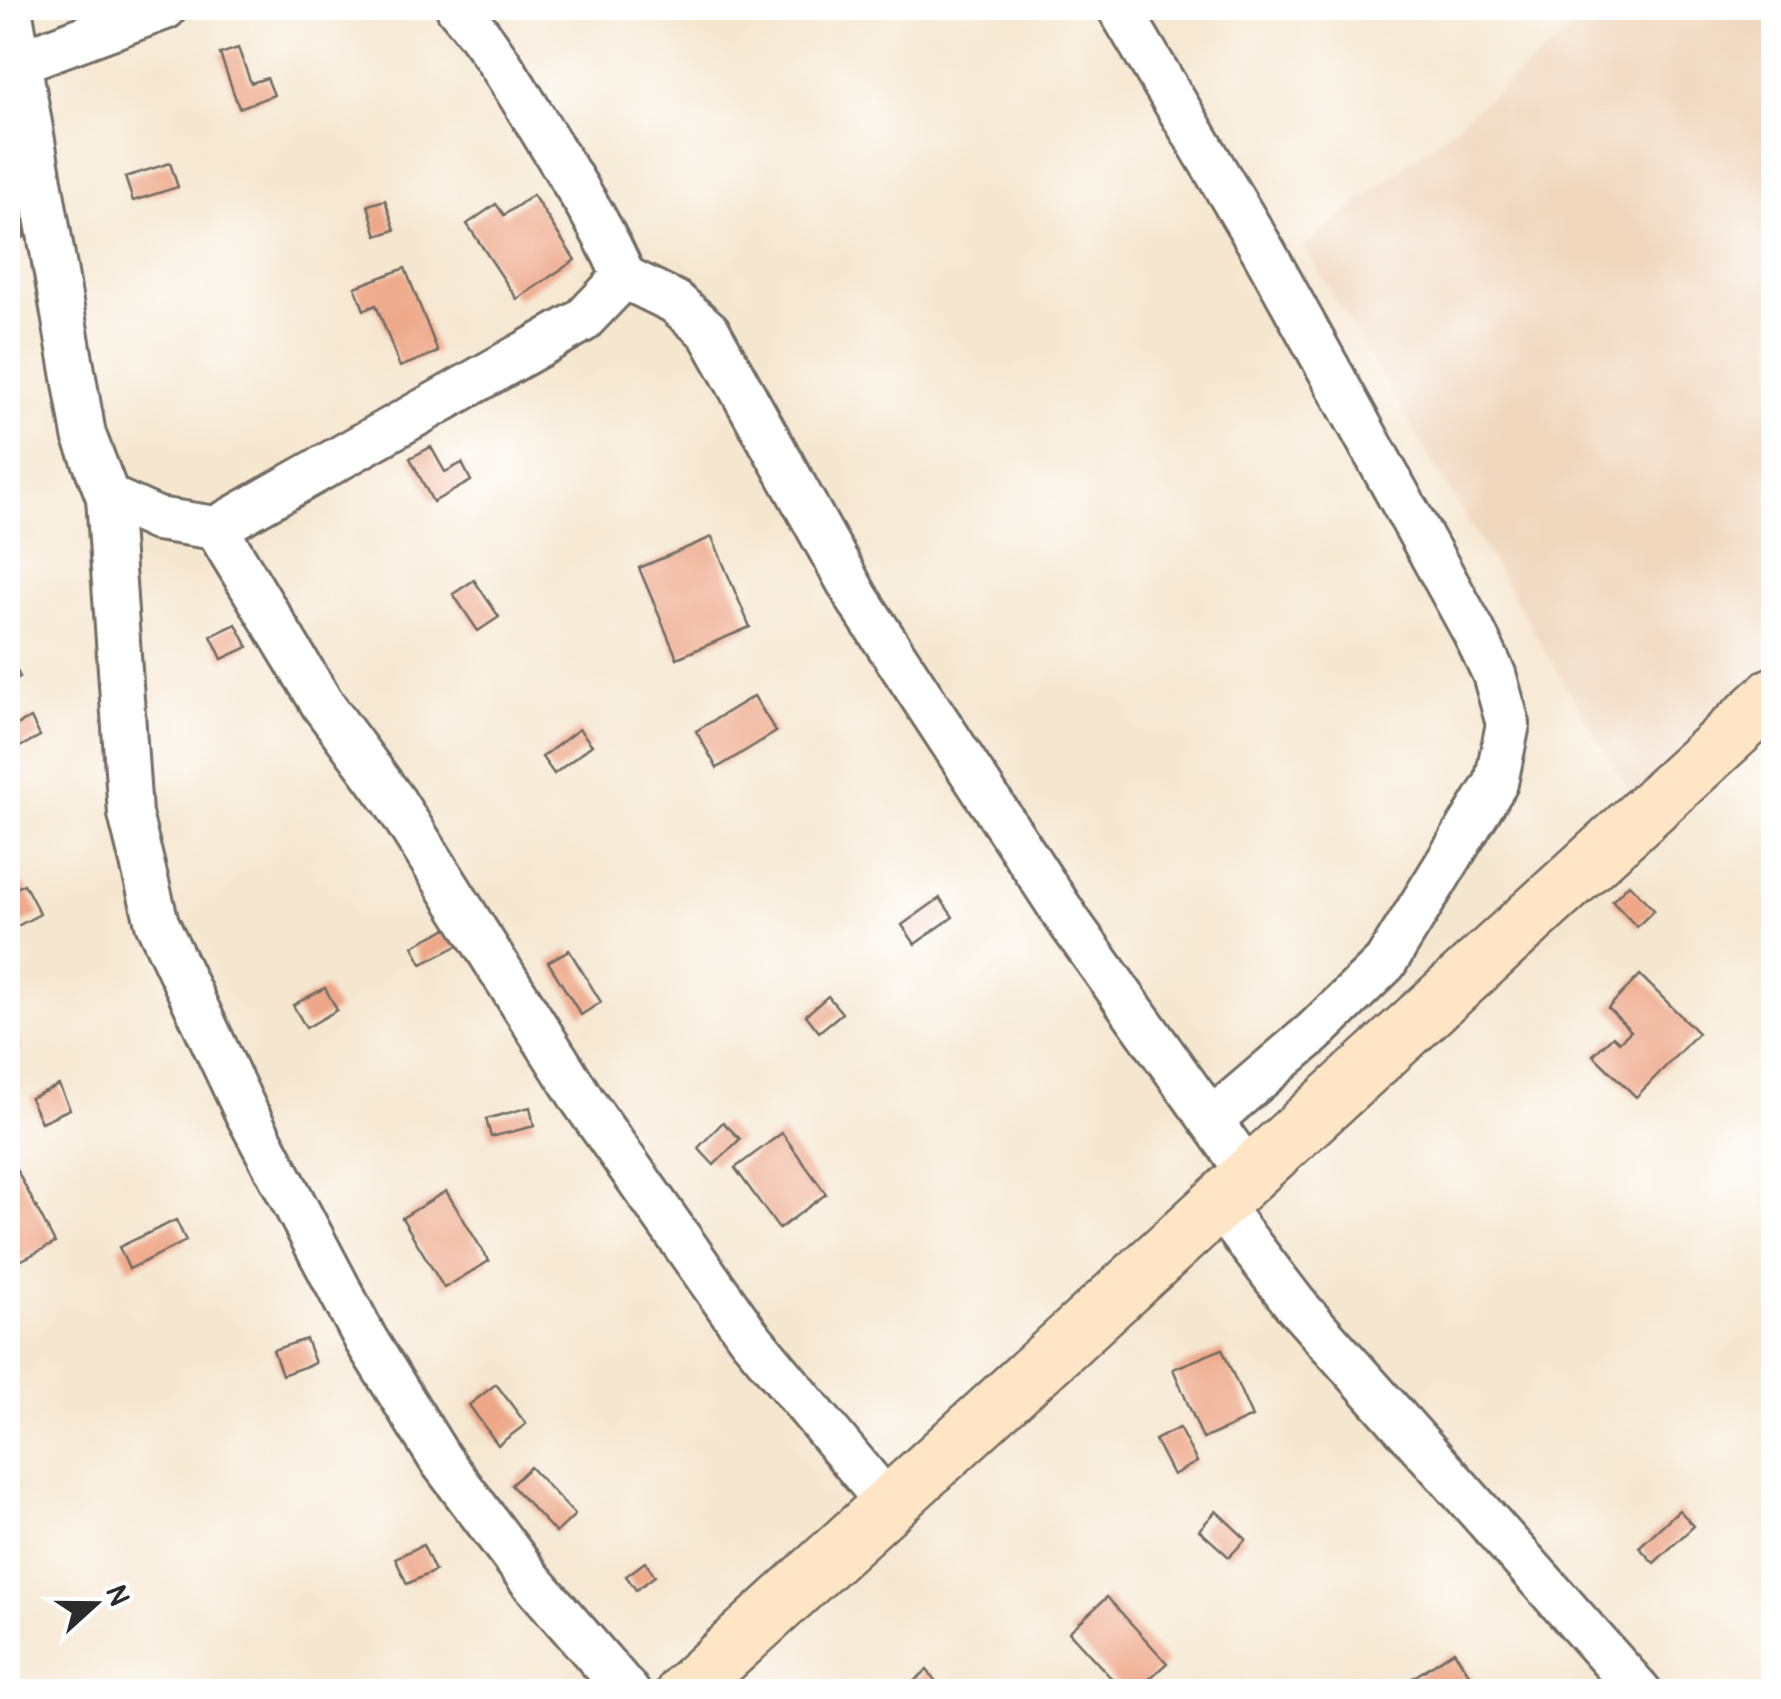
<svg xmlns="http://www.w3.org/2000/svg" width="1781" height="1699" font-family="Pangolin,sans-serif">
<rect width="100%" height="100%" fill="#fff"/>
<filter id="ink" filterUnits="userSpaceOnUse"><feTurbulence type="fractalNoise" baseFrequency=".01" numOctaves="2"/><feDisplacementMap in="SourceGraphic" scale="20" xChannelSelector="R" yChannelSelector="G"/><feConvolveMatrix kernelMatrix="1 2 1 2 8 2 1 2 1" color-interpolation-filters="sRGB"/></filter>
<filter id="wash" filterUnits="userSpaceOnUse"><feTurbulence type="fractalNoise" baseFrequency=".0048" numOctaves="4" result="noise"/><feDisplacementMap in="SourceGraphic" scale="40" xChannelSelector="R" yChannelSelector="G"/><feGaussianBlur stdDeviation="2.25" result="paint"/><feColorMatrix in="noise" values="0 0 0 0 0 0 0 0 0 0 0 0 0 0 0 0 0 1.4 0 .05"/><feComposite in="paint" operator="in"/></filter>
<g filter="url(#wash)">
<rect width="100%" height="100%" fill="#f5e6cf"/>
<path fill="#efd6bc" d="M1601,8H1773V724L1653,831L1304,247Z"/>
<g id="blocks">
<g fill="#eea889">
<path d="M238,48L251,83L267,78L274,95L239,108L220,54Z"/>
<path d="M170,163L178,187L133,201L125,177Z"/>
<path d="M8,185L25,237L8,242Z"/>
<path d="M533,195L575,260L517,299L467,224L496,204L504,215Z"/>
<path d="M385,200L395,230L377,236L368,205Z"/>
<path d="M405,268L438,352L400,367L376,305L364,310L355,287Z"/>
<path d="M431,447L445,472L462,463L471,481L433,502L410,458Z"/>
<path d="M712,537L750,627L677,658L639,568Z"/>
<path d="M474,580L499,617L478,631L453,594Z"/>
<path d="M236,624L248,647L222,659L211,636Z"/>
<path d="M12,660L20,677L8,683V662Z"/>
<path d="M754,696L776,732L717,768L696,731Z"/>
<path d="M31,718L40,736L16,749L8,729Z"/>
<path d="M579,729L592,745L554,774L542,757Z"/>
<path d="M24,884L40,914L8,931V893Z"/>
<path d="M1629,884L1654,910L1637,927L1612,901Z"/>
<path d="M940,898L953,917L915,944L902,925Z"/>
<path d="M450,927L459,945L422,964L413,946Z"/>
<path d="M569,950L601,1002L581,1015L548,962Z"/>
<path d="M1640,975L1698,1033L1636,1097L1593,1055L1613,1036L1619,1042L1631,1031L1608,1008Z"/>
<path d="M325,988L337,1010L306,1028L293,1005Z"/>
<path d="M828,996L842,1013L819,1032L806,1015Z"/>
<path d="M8,1019L21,1050L8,1056Z"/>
<path d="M59,1085L70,1109L41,1122L30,1098Z"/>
<path d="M530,1107L534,1126L491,1137L486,1119Z"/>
<path d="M723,1122L740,1139L714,1165L698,1148Z"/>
<path d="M782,1133L826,1194L779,1229L735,1168Z"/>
<path d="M14,1165L55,1243L8,1267V1168Z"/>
<path d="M446,1191L489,1261L444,1288L402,1218Z"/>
<path d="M176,1220L186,1241L129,1269L119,1247Z"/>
<path d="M306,1339L315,1363L282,1375L273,1350Z"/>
<path d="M1222,1349L1252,1417L1203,1439L1173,1369Z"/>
<path d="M496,1384L526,1424L498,1445L469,1405Z"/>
<path d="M1179,1428L1197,1462L1173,1475L1155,1440Z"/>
<path d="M530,1467L575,1515L556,1533L511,1485Z"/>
<path d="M1679,1510L1694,1526L1654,1563L1639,1547Z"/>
<path d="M1216,1511L1246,1539L1229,1557L1199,1530Z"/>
<path d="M423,1545L435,1571L407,1584L395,1558Z"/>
<path d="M645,1562L655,1576L636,1590L626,1576Z"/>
<path d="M1107,1597L1167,1663L1135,1692H1124L1069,1632Z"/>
<path d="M1454,1651L1473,1680L1456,1692H1406L1402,1685Z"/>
<path d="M927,1670L944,1692H910L907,1687Z"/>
</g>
</g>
</g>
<g filter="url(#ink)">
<use href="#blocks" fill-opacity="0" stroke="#726c64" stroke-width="2.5"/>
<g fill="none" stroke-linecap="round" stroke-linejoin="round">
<defs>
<g id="street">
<path d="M10,8L84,435L108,497L157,519L216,528L582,321L624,277C603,227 573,182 545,136C517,91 492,47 458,8"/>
<path d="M1119,8L1264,252L1474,632L1494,674L1508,724L1496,783L1385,963L1314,1032L1211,1120"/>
<path d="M21,61L165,8"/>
<path d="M624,277L675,302L709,332L857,598L1070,923L1250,1175"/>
<path d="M108,497L130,814L157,923L245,1110L366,1340L440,1459L530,1579L628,1692"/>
<path d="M216,528L323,705L394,801L583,1101L748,1335L889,1505"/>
<path d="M1218,1203L1295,1304L1640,1692"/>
</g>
<path id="secondary" d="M684,1692L1774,695"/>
</defs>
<use href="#street" stroke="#726c64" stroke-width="48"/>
<use href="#secondary" stroke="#726c64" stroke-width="60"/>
<use href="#street" stroke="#fff" stroke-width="42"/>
<use href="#secondary" stroke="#fee5c5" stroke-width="55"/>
</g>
</g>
<rect width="1781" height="1699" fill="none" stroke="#fff" stroke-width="40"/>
<g transform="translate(95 1604) rotate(69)" stroke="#ffffff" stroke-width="8" paint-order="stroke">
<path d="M0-8L18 38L0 25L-18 38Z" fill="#2b2b2b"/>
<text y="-15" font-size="28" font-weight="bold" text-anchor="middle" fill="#2b2b2b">N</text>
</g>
</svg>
